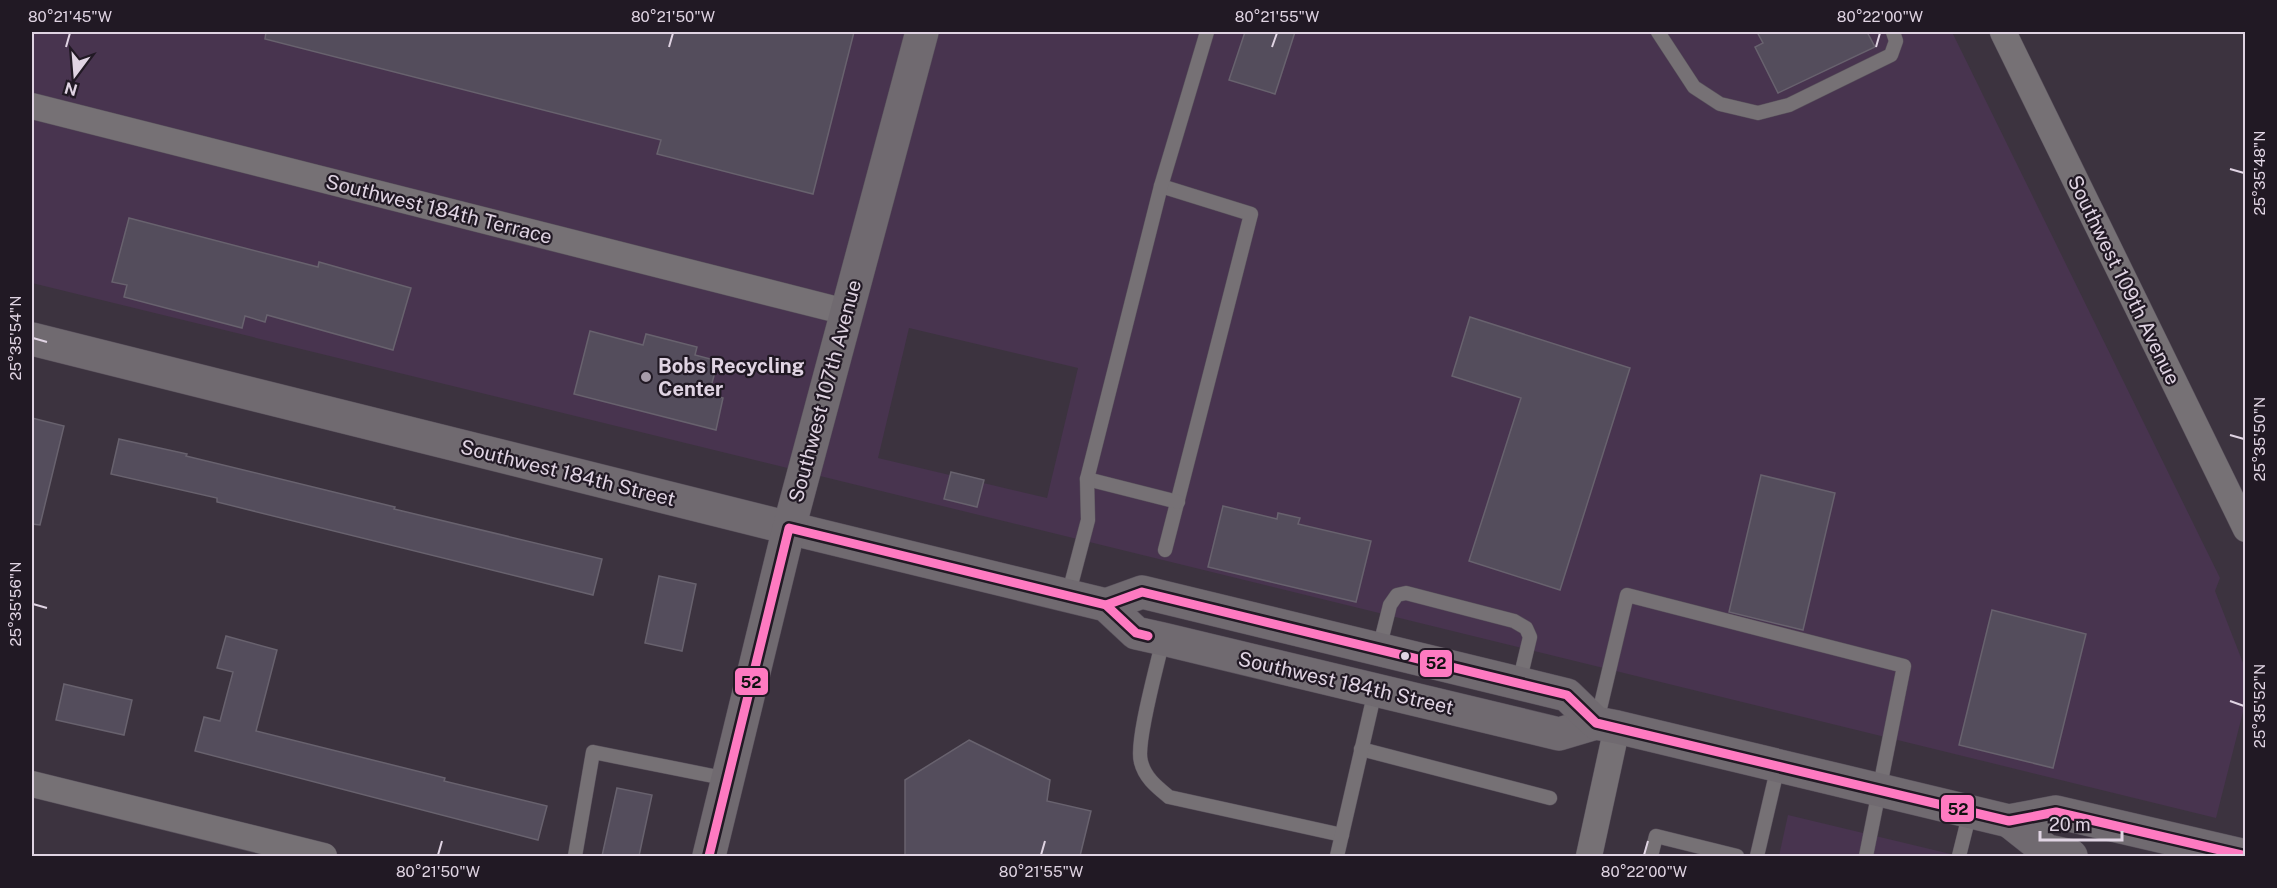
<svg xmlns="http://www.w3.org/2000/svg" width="2277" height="888" font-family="'Public Sans',sans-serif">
<rect width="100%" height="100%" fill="#3c333f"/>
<g fill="#48344f" fill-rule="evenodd">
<path d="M32,32H1952L2220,578L2215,591L2245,668V704L2216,818L32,283ZM909,328L1078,368L1047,498L878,458Z"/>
<path d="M1788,815L1959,856H1779Z"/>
</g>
<g fill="#544d5c" stroke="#68626e" stroke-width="1.5">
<path d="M266,32H854L813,194L657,154L661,140L265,39Z"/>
<path d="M1245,32H1295L1275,94L1229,80Z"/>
<path d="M1757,32H1867L1875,47L1778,93L1755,47L1763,43Z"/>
<path d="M129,218L318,267L319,262L411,288L393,350L267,315L265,322L245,316L242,328L124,297L127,285L112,282Z"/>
<path d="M1470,317L1630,368L1560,590L1469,561L1521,398L1452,376Z"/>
<path d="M590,331L643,345L646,334L697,347L695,355L718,361L709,394L723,398L716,430L574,394Z"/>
<path d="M32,418L64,426L40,525L32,524Z"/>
<path d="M119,439L187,454L186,456L395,507L394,509L602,559L593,595L217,502V498L111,474Z"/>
<path d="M951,472L984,480L977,507L944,499Z"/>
<path d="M1761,475L1835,493L1803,630L1729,612Z"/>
<path d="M1223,506L1277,519L1278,513L1300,518L1298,524L1371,541L1356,602L1208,567Z"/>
<path d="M659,576L696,584L682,651L645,643Z"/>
<path d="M1992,610L2086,634L2053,768L1959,745Z"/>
<path d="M226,636L277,650L256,731L445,778L444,781L547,806L538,840L195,751L204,717L220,721L233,672L217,668Z"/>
<path d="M64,684L132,700L124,735L56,720Z"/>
<path d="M969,740L1050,780L1047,801L1091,811L1080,856H905V780Z"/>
<path d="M617,788L652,795L639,856H602Z"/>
</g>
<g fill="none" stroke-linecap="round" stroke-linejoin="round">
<defs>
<g id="lane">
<path d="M1658,32L1694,87L1720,104L1758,113L1789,105L1891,55L1896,41L1893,32"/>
<path d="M1161,186L1251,214L1165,550"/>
<path d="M1087,479L1178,502"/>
<path d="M1068,596L1088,520L1087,479L1161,186L1207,32"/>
<path d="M1163,639C1158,663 1135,743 1141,762C1145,778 1157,787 1169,797L1342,835"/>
<path d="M1379,649L1390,605L1397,595L1406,593L1514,621L1526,628L1530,637L1519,683"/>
<path d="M1597,721L1627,595L1904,666L1866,856"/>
<path d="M1361,749L1550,798"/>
<path d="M575,856L593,752L728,779"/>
<path d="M1337,856L1375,691"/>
<path d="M1651,856L1656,836L1737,856"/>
<path d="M1757,856L1778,766"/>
<path d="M1959,856L1970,812"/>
</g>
<g id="street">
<path d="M2003,32L2246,529"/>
<path d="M32,106L846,312"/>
<path d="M32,784L324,856"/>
<path d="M1589,856L1617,727"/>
</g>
<g id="secondary">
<path d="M32,339L789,528L1106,605L1136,633L1163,639L1559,734L1596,723"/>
<path d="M1106,605L1142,592L1567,695L1596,723L1617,727L2009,821L2056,812L2246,856"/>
<path d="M2009,821L2047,851L2071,856"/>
<path d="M709,856L789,528L922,32"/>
</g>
</defs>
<use href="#lane" stroke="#59515c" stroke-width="15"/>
<use href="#street" stroke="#59515c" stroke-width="27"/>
<use href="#secondary" stroke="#59515c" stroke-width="34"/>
<use href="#lane" stroke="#767175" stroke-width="14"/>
<use href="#street" stroke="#767175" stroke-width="26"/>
<use href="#secondary" stroke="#706a70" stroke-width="33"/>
<defs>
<g id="bus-1">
<path d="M1106,605L1142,592L1567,695L1596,723L2009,821L2056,812L2246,856"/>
<path d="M709,856L789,528L1106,605L1136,633L1148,636"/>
</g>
</defs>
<use href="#bus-1" stroke="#211924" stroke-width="14"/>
<use href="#bus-1" stroke="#fe7ac1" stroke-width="9"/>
</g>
<path fill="none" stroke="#e0d4e3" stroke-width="2" d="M66,47L70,33M669,47L673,33M1272,47L1277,33M1876,47L1880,33M2230,169L2244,173M33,338L47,342M2230,435L2244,439M33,604L47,608M2230,701L2244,706M438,855L442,841M1041,855L1045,841M1644,855L1648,841"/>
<circle fill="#a79caa" stroke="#211924" stroke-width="2" cx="646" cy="377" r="6"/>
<circle fill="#e0d4e3" stroke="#211924" stroke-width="2" cx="1405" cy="656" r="5"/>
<g text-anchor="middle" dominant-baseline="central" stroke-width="4.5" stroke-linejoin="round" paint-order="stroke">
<g font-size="20" fill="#e0d4e3" stroke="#211924">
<text transform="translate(439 209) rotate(14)">Southwest 184th Terrace</text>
<text transform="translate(2124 280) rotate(64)">Southwest 109th Avenue</text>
<text transform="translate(825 391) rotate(-75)">Southwest 107th Avenue</text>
<text transform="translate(568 473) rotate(14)">Southwest 184th Street</text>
<text transform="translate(1346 683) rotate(13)">Southwest 184th Street</text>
</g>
<g font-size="20" font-weight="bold" fill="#e0d4e3" stroke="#211924" text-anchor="start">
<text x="658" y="366">Bobs Recycling<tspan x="658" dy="23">Center</tspan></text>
</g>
</g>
<g stroke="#211924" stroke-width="2">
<rect x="1419" y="649" width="34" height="29" rx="6" fill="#fe7ac1"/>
<rect x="734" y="667" width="35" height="29" rx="6" fill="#fe7ac1"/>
<rect x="1940" y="794" width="35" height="29" rx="6" fill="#fe7ac1"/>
</g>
<g font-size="16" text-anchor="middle" font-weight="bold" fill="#111">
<text x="1436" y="669">52</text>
<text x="751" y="688">52</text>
<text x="1958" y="815">52</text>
</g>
<rect width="2277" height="888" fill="none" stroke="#211924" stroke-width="66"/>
<g transform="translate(75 75) rotate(196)" stroke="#211924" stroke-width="4.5" paint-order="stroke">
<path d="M0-4.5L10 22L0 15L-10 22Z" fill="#e0d4e3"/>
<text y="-9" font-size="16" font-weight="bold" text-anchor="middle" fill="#e0d4e3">N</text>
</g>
<path d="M2040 831v9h82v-9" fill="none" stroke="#e0d4e3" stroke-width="3"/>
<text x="2049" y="831" font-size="18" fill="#e0d4e3" stroke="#211924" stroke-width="4.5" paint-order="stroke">20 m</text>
<rect x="33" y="33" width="2211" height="822" fill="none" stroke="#e0d4e3" stroke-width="2"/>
<g font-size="15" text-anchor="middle" fill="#e0d4e3">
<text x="70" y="22">80°21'45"W</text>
<text x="673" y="22">80°21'50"W</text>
<text x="1277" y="22">80°21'55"W</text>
<text x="1880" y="22">80°22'00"W</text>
<text transform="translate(2260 173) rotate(-90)" y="5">25°35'48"N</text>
<text transform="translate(16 338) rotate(-90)" y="5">25°35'54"N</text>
<text transform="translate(2260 439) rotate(-90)" y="5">25°35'50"N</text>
<text transform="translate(16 604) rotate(-90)" y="5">25°35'56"N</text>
<text transform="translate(2260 706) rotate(-90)" y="5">25°35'52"N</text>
<text x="438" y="877">80°21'50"W</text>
<text x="1041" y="877">80°21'55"W</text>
<text x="1644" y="877">80°22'00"W</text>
</g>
</svg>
